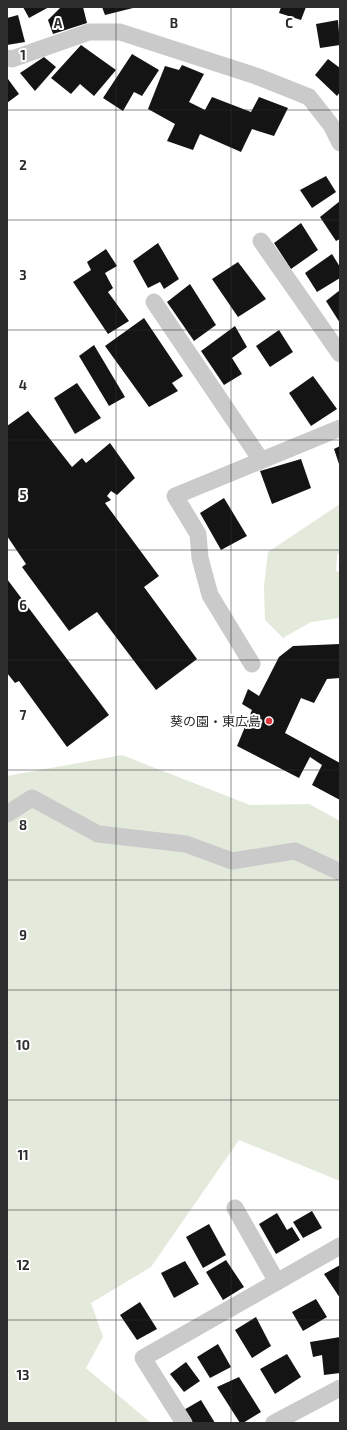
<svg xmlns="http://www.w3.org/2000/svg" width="347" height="1430" font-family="'Exo 2','Noto Sans JP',sans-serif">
<rect width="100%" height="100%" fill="#fff"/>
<g fill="#e3eadb">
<path d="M340,504V552L337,555L336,571L340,572V618L311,622L283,638L265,620L264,586L268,552Z"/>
<path d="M122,755L250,805L309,804L340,821V1181L239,1140L151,1267L91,1303L103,1337L86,1368L151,1423H7V776Z"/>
</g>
<g fill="#141414">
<path d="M23,7H49L29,18Z"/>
<path d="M61,7H83L87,23L53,34L48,20Z"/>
<path d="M102,7H133V8L105,15Z"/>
<path d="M281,7H306L301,20L279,13Z"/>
<path d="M18,15L25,42L7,45V18Z"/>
<path d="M338,20L340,45L320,48L316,24Z"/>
<path d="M81,45L116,70L94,96L80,84L71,94L51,78Z"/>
<path d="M132,54L159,70L142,96L134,92L123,111L103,98Z"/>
<path d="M44,57L56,67L35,91L20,73Z"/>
<path d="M328,59L340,68V92L337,96L315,75Z"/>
<path d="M182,65L204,74L189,102L205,110L212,97L251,112L259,97L288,108L274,136L252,129L241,152L200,134L193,150L167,141L175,124L148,109L165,66L179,70Z"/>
<path d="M8,79L19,94L7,103V80Z"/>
<path d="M326,176L336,192L312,208L300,190Z"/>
<path d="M340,201V239L336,241L320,217Z"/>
<path d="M301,223L318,250L291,269L274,243Z"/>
<path d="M158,243L179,279L164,289L160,282L148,288L133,261Z"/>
<path d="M106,249L117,266L105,273L113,288L108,292L129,321L108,334L73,282L91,270L87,262Z"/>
<path d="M332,254L340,267V278L317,292L305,273Z"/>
<path d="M238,262L266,299L238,317L212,279Z"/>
<path d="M190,284L216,325L194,341L167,302Z"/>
<path d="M340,290V323L326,301Z"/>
<path d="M144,318L183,376L172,383L178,391L149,407L105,346Z"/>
<path d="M235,326L247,347L232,358L242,374L224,385L201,351Z"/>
<path d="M279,330L293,352L270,367L256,346Z"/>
<path d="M94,345L125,397L109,406L79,356Z"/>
<path d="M313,376L337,409L311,426L289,393Z"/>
<path d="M77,383L101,418L75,434L54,398Z"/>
<path d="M28,411L72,467L82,458L86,463L110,443L135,478L117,495L111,491L107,496L111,500L105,503L159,576L144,587L197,659L156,690L97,612L69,631L22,567L26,564L7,536V426Z"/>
<path d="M340,446V467L334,449Z"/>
<path d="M301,459L311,488L272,504L260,471Z"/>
<path d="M224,498L247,536L221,550L200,513Z"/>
<path d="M7,579L109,715L67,747L19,681L15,683L7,673Z"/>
<path d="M340,644V678L327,679L314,703L301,698L285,733L340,763V800L312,785L322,765L310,757L299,778L237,746L252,710L242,704L248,689L259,696L279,657L293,646Z"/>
<path d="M312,1211L322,1228L303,1238L293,1222Z"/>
<path d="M277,1213L287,1230L292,1227L300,1240L276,1254L259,1224Z"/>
<path d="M209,1224L226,1255L203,1268L186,1237Z"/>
<path d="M226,1260L244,1287L223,1300L206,1272Z"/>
<path d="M185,1261L199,1284L174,1298L161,1273Z"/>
<path d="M340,1265V1298L324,1274Z"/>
<path d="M316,1299L327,1317L303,1331L292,1312Z"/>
<path d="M140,1302L157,1329L137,1340L120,1315Z"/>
<path d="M256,1317L271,1346L252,1358L235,1330Z"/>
<path d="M340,1337V1373L324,1375L322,1355L313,1357L310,1342Z"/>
<path d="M218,1344L231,1367L210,1378L197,1357Z"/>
<path d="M287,1354L301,1377L275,1394L260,1369Z"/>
<path d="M186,1362L200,1381L184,1392L170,1374Z"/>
<path d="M239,1377L261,1412L243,1423H240L217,1387Z"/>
<path d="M201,1400L215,1423H189L182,1411Z"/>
</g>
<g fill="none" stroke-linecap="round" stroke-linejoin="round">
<g stroke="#cacaca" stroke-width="17">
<path d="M7,58L12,59L89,32H120L256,76L309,97L331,125L340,143"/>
<path d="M261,241L340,354"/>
<path d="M154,302L261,460"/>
<path d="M252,664L210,595L200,558L198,534L175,496L340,428"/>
<path d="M7,814L32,798L98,834L186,844L232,861L295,851L340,872"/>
<path d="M235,1208L277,1282"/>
<path d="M184,1423L143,1358L340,1246"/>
<path d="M274,1423L340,1388"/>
</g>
</g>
<path fill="none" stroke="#2d2d2d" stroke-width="1" stroke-opacity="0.55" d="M116,7V1423M231,7V1423M7,110H340M7,220H340M7,330H340M7,440H340M7,550H340M7,660H340M7,770H340M7,880H340M7,990H340M7,1100H340M7,1210H340M7,1320H340"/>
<circle fill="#de363b" stroke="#fff" stroke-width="1.5" cx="269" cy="721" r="4"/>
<g text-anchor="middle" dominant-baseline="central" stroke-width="4" stroke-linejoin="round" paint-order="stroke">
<g font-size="13" fill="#2d2d2d" stroke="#fff" text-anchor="end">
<text x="261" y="721">葵の園・東広島</text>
</g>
</g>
<g font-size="13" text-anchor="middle" font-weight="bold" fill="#2d2d2d" stroke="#fff" stroke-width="4" stroke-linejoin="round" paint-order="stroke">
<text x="58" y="28">A</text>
<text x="174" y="28">B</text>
<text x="289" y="28">C</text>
<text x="23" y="60">1</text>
<text x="23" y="170">2</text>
<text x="23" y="280">3</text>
<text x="23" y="390">4</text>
<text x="23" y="500">5</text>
<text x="23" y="610">6</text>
<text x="23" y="720">7</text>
<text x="23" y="830">8</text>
<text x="23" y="940">9</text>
<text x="23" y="1050">10</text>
<text x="23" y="1160">11</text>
<text x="23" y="1270">12</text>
<text x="23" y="1380">13</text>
</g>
<rect width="347" height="1430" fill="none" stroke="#2d2d2d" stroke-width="16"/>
</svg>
